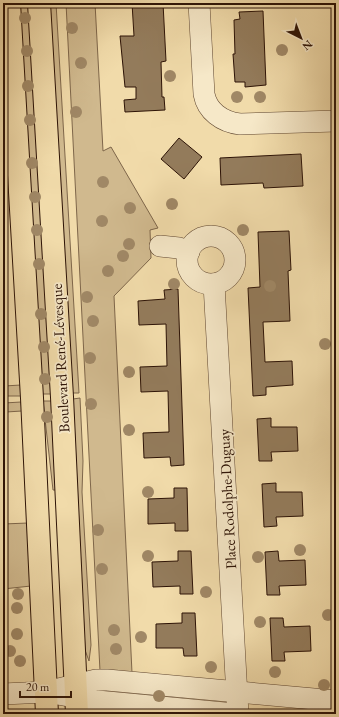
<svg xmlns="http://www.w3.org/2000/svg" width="339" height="717" font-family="'EB Garamond',serif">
<rect width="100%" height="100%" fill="#f1dbaa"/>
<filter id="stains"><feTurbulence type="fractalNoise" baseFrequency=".005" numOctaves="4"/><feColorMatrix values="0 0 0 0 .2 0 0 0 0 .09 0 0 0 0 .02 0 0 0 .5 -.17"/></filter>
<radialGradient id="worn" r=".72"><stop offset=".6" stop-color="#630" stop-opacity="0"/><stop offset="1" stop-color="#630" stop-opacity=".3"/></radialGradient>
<g fill="#d0b98e" stroke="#7e664a">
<path d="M19,3H29L52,394H41Z"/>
<path d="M50,3H56L79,393H72Z"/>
<path d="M66,3H95L103,151L111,147L158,228L150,230L151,258L114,296L132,673L100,671Z"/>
<path d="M21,385V396H5L4,386Z"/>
<path d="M80,398L83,461L82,492L91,645L89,661L85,650L73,399Z"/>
<path d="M43,401H52L58,490H53Z"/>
<path d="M21,402L22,411L6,412L4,403Z"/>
<path d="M28,523L31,586L3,589V524Z"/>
</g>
<g fill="#937b5b" stroke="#2d1306">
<path d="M132,3H163L166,61L161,62L162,97H164L165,110L125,112L124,100L136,99V87H125L120,36H134Z"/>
<path d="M263,11L266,85L245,87V82H235L233,54H235L234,20L240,19L239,12Z"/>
<path d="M179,138L202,157L184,179L161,159Z"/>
<path d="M301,154L303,186L264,188L263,183L221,185L220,158Z"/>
<path d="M289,231L291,270L288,271L290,321L263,322L265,362L292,361L293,385L266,387V395L253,396L248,288L260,287L258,232Z"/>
<path d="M178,289L184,465L171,466L170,457L144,458L143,433L169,432L168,391L141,392L140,367L167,366L166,324L139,325L138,301L165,299L164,290Z"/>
<path d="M271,418V427H297L298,451L271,452L272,461H259L257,419Z"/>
<path d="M276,483V492H302L303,516L276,517L277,526L264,527L262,484Z"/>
<path d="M174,488H187L188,531H175V523L148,524V499L174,498Z"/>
<path d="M178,551H191L193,594H180V586L153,587L152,562L178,561Z"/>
<path d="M278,551L279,561L305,560L306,585L279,586L280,595H267L265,552Z"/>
<path d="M182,613H195L197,656H184L183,648H156V624L182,623Z"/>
<path d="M270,618H283L284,627L310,626L311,651L284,652L285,661H272Z"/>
</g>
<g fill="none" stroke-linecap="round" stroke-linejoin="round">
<defs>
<g id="minor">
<path d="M199,3L204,94C207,111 222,122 240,124L336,121"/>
<circle cx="211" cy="260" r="24"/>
<path d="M160,246L179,248L189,252"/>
<path d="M214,284L238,714"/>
<path d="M46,692L96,680H107L336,701"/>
<path d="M3,694L46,692L97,701L235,714"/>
</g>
<g id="major">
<path d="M9,3L32,398L47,714"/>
<path d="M39,3L62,397L77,714"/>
</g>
</defs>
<use href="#minor" stroke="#5e452f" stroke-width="22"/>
<use href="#major" stroke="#2d1306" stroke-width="24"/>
<use href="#minor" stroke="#f6e8c8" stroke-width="21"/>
<use href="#major" stroke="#f1dbaa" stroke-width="22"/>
</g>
<g fill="#a08866">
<circle cx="25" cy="18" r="6"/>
<circle cx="72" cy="28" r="6"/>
<circle cx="282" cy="50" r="6"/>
<circle cx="27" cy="51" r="6"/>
<circle cx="81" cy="63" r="6"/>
<circle cx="170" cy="76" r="6"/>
<circle cx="28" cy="86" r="6"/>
<circle cx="237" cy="97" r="6"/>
<circle cx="260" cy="97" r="6"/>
<circle cx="76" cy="112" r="6"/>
<circle cx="30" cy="120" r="6"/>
<circle cx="32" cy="163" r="6"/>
<circle cx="103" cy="182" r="6"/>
<circle cx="35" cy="197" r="6"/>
<circle cx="172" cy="204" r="6"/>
<circle cx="130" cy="208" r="6"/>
<circle cx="102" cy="221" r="6"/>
<circle cx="37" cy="230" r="6"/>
<circle cx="243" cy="230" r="6"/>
<circle cx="129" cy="244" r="6"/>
<circle cx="123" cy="256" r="6"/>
<circle cx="39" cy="264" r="6"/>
<circle cx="108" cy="271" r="6"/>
<circle cx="174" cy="284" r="6"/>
<circle cx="270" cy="286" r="6"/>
<circle cx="87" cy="297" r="6"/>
<circle cx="41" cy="314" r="6"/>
<circle cx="93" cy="321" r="6"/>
<circle cx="325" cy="344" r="6"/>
<circle cx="44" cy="347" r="6"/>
<circle cx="90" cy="358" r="6"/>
<circle cx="129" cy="372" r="6"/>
<circle cx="45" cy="379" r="6"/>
<circle cx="91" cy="404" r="6"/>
<circle cx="47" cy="417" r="6"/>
<circle cx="129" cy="430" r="6"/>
<circle cx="148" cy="492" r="6"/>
<circle cx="98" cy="530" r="6"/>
<circle cx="300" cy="550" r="6"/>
<circle cx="148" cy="556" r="6"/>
<circle cx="258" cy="557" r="6"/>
<circle cx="102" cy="569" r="6"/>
<circle cx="206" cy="592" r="6"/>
<circle cx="18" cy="594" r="6"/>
<circle cx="17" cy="608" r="6"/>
<circle cx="328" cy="615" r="6"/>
<circle cx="260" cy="622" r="6"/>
<circle cx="114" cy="630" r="6"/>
<circle cx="17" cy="634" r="6"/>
<circle cx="141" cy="637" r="6"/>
<circle cx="116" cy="649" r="6"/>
<circle cx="10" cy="651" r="6"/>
<circle cx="20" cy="661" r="6"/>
<circle cx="211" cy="667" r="6"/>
<circle cx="275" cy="672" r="6"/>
<circle cx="324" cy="685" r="6"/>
<circle cx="159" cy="696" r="6"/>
</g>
<g text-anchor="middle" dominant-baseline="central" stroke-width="3.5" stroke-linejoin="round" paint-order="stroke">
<g font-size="15" fill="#2d1306" stroke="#f6e8c8">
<text transform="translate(60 358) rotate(-93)">Boulevard René-Lévesque</text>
<text transform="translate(227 499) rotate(-93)">Place Rodolphe-Duguay</text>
</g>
</g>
<rect width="339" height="717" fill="none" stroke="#f1dbaa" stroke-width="16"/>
<rect x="4" y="4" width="331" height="709" fill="none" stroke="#2d1306" stroke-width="2"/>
<rect x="8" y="8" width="323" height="701" fill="none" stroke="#2d1306"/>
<g transform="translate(301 38) rotate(138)" stroke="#f6e8c8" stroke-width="3" paint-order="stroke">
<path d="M0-3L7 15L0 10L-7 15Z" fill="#2d1306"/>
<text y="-6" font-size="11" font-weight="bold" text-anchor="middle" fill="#2d1306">N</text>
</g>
<path d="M20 691v6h51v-6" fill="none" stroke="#2d1306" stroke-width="2"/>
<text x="26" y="691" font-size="12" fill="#2d1306" stroke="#f6e8c8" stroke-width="3" paint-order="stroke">20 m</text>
<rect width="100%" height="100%" filter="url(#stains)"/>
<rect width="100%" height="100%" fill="url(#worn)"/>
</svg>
